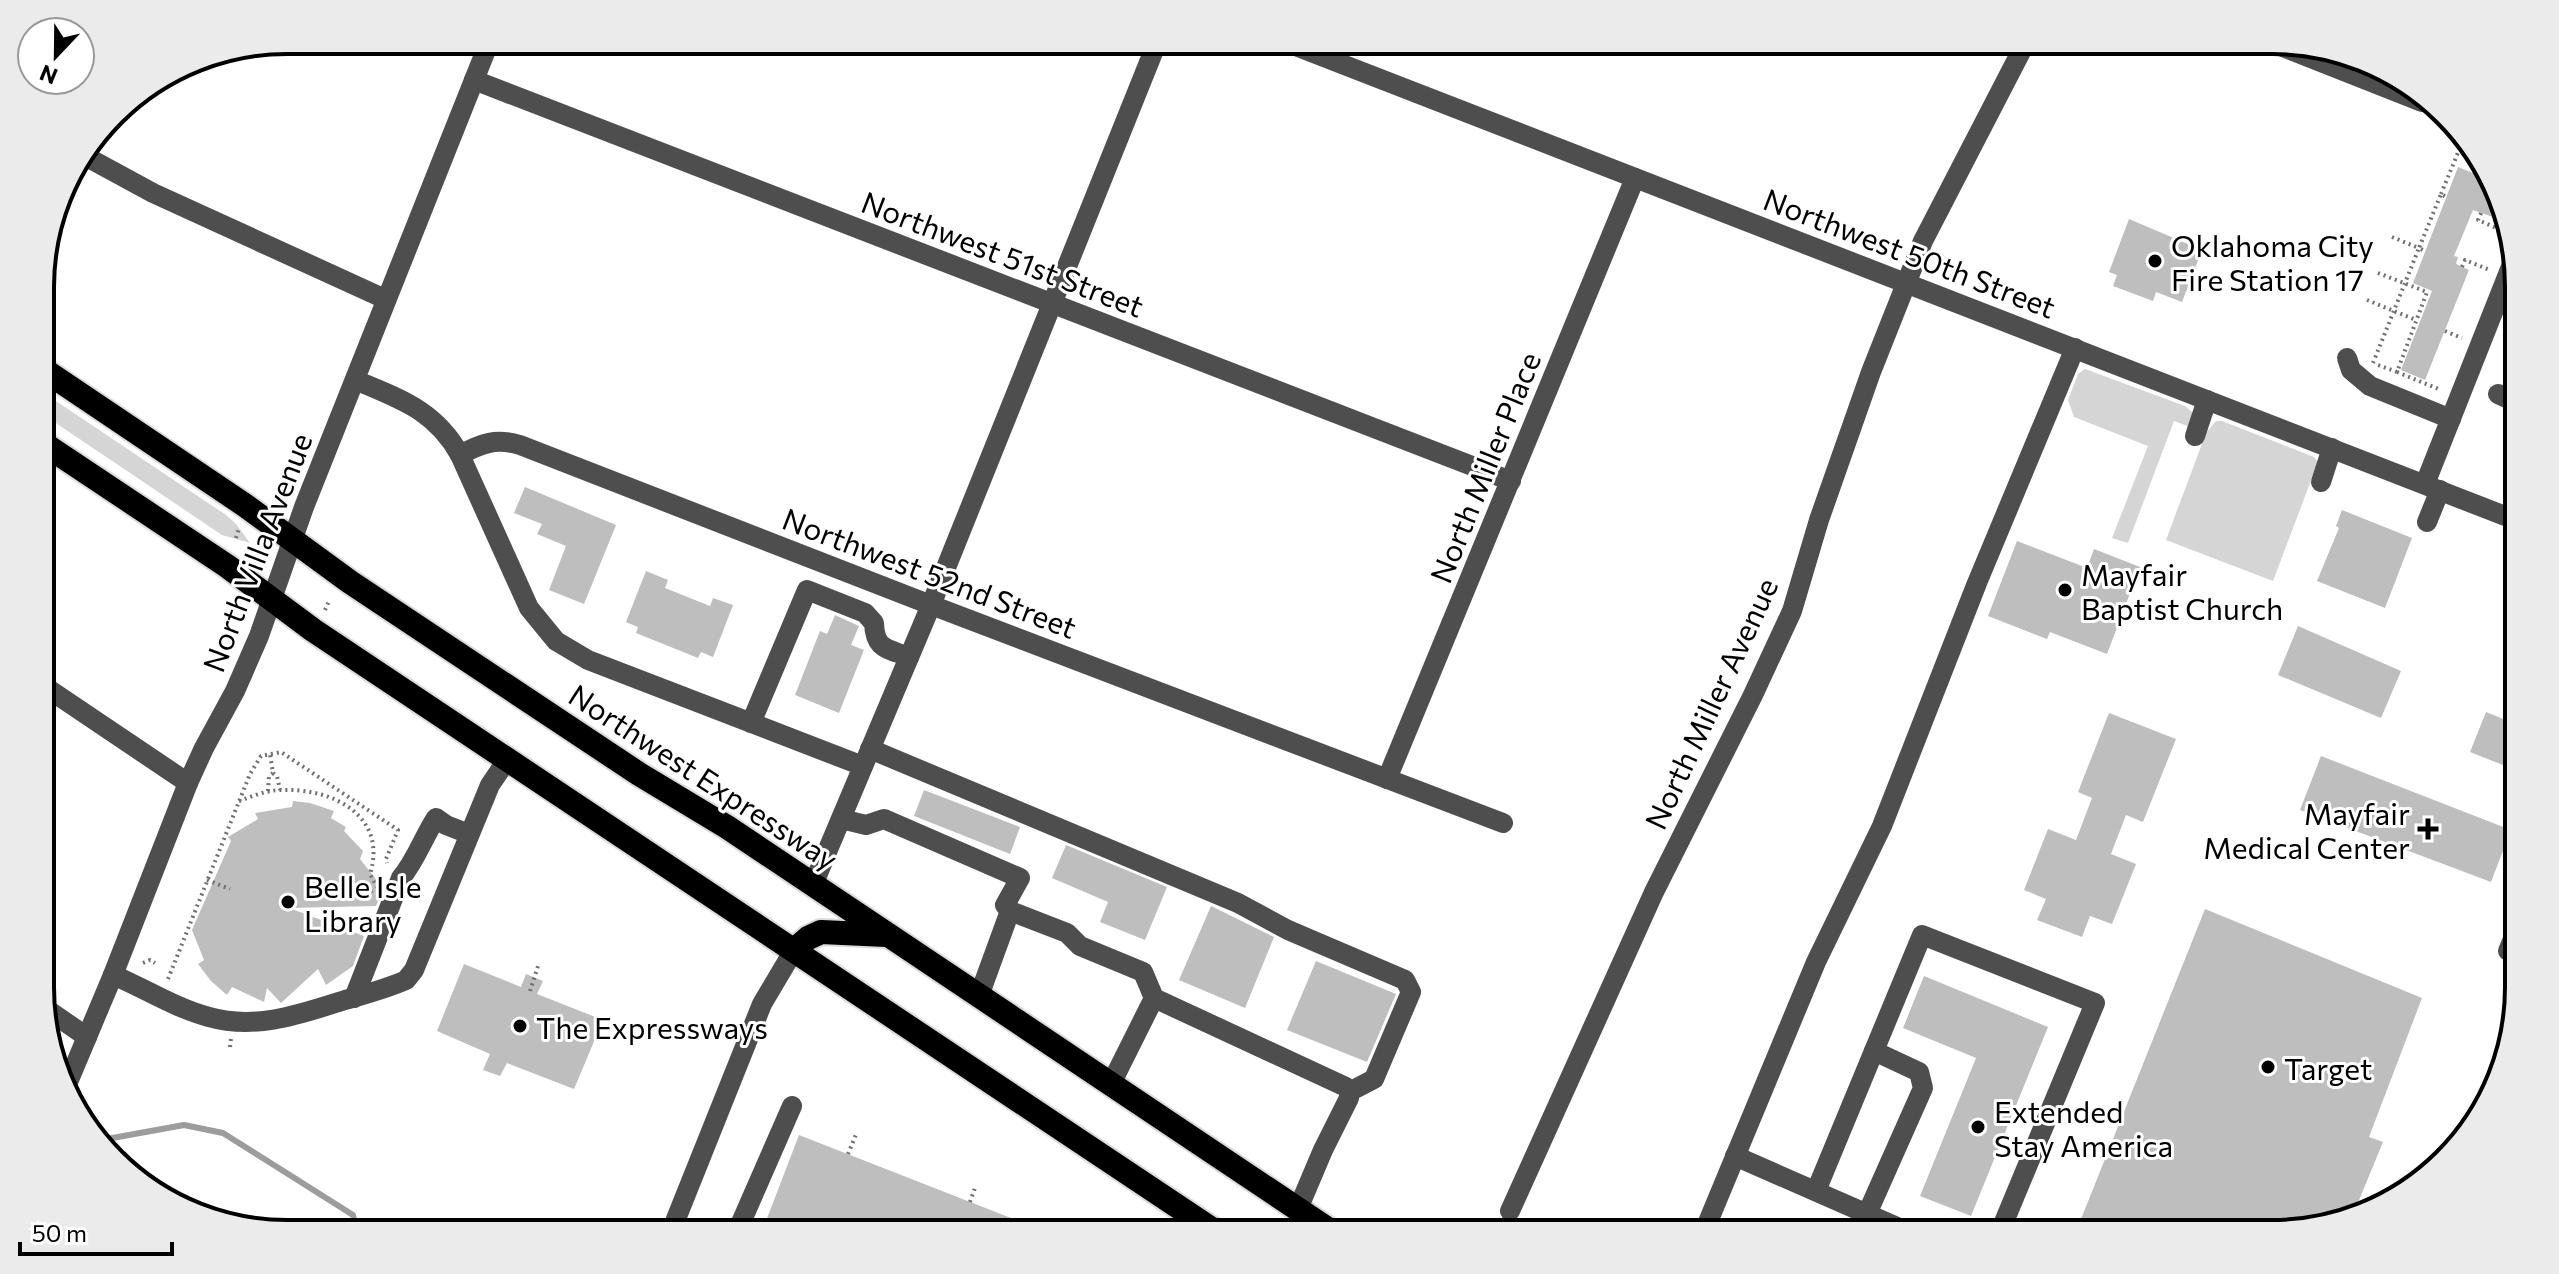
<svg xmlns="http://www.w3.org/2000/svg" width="2559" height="1274" font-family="Commissioner,sans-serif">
<rect width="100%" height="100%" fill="#fff"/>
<g fill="#d5d5d5">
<path d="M2085,369L2185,406L2193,413L2190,427L2174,421L2128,543L2112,538L2148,446L2074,417L2068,400L2078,374Z"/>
<path d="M41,391L226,515L236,524L250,543L222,535L41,413Z"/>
<path d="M2216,421H2222L2314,457L2318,462L2273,581L2166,540L2206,433Z"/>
</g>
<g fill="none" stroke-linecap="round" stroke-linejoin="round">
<path stroke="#9c9c9c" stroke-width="6" d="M96,1141L184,1125L223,1133L353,1215L357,1234"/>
</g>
<g fill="#bebebe">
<path d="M2458,167L2488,179L2498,205L2493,217L2473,210L2454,256L2458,257L2456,264L2469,270L2425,380L2401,370L2432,291L2413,283Z"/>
<path d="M2129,219L2202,250L2182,302L2156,292L2153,301L2113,286L2117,275L2109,272Z"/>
<path d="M525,487L616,525L584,604L549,590L566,546L537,534L542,524L514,513Z"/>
<path d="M2342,510L2412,538L2385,608L2317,581L2339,528L2336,526Z"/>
<path d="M2017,541L2087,568L2094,549L2140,567L2107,654L2050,632L2047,639L1988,616Z"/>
<path d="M646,571L668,580L665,588L710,606L713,598L733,605L713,657L701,652L698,658L636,633L638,627L626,622Z"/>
<path d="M835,615L859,626L851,645L864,650L839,713L795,695L820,631L827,634Z"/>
<path d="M2298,626L2401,671L2381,718L2278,675Z"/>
<path d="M2486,712L2518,725V771L2470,752Z"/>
<path d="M2109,713L2176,739L2143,822L2126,815L2111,854L2136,864L2112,924L2090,916L2082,937L2037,920L2046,899L2024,890L2048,829L2076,840L2092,798L2078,792Z"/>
<path d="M2321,756L2511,830L2491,882L2300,810Z"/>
<path d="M924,790L1020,827L1010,854L914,816Z"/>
<path d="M293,801L310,803L334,811L331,818L346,827L344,831L363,851L360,859L383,888L376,906L289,908L364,936L353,966L326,985L318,969L281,1003L267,988L264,1002L232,987L227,995L211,981L198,964L204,960L192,930L231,841L228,837L258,819L255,813L292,807Z"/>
<path d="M1066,845L1167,887L1145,940L1100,922L1108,902L1052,878Z"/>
<path d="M1211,906L1274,937L1245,1008L1179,980Z"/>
<path d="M2205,909L2422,998L2369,1137L2383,1142L2355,1210L2288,1234H2075Z"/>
<path d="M1316,961L1396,994L1367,1062L1287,1030Z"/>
<path d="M464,964L521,987L526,974L543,981L537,994L603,1020L574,1089L507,1063L500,1076L483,1070L490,1054L437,1031Z"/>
<path d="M1924,976L2048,1027L1971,1216L1920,1196L1976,1058L1903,1028Z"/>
<path d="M799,1135L1021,1222L1017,1234H761Z"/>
</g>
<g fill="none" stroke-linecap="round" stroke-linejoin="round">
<defs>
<g id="highway">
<path d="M41,368L246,506L350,582L639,774L727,827L1335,1234"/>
<path d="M41,442L227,566L313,630L1219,1234"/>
<path d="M794,950L808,938L821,932L886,935"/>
</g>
</defs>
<use href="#highway" stroke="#dbdbdb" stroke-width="28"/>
<g stroke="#707070" stroke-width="4" stroke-dasharray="2 4" stroke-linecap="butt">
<path d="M2441,194L2464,138"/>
<path d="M2481,213L2478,220L2508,233"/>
<path d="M2392,237L2419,248L2441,194L2446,197"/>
<path d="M2462,267L2465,260L2490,270"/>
<path d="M2378,273L2427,292L2397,372L2378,365"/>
<path d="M2367,300L2416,320"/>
<path d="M2445,331L2462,338"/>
<path d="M2373,363L2419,248L2425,251"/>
<path d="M2397,372L2441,390"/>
<path d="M236,538L239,528"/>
<path d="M325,610L329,601"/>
<path d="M273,773L277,776L280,790"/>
<path d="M268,791L269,776L273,773L270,754"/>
<path d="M239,801C253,796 267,790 282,790C333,788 388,816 370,874L377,887"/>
<path d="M207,880L230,889"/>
<path d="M347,896L377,890"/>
<path d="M143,963L150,960L155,963"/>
<path d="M168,979L250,774L261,756L281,752L398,830L386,859L387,863"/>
<path d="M530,991L539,963"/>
<path d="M230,1047L231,1038"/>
<path d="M848,1154L857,1132"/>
<path d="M970,1202L976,1185"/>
</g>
<g stroke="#4e4e4e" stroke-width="20">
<path d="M1280,40L2518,521"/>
<path d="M2265,40L2422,102"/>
<path d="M474,80L1511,481"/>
<path d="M83,155L153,193L385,299"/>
<path d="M2347,358L2351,370L2370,386L2451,419"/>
<path d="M355,380C400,399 435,410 460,455C482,443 496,438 520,445L931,605L1503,823"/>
<path d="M2498,394L2516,402"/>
<path d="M2195,436L2207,400"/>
<path d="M460,455L529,608L556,641L588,660L863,766"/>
<path d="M2321,482L2332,448"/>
<path d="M2425,484L2516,254"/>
<path d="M2427,522L2440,490"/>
<path d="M41,684L188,783"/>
<path d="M751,723L807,590L865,613L874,623C875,650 887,648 909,657"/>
<path d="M870,749L1238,903L1288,930L1405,980L1411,992L1374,1079L1349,1092"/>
<path d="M1387,779L1635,178"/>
<path d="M841,819L866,825L884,819L1020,878L1005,905L1010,911L1067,933L1080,946L1143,972L1154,998L1346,1087L1349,1092V1098L1323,1150L1298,1209"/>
<path d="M813,885L931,605L1158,40"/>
<path d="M2508,951L2519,925"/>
<path d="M113,975C146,989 175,1008 209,1017C255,1030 298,1015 342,1001C363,995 386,989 406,980L414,970L490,785L507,760"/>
<path d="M979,996L1010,911"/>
<path d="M354,998L401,878C416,860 423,838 436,818L446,825L469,834"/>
<path d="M42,1006L87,1037"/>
<path d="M68,1082L113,975L188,783L204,748L235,691L259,636L304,507L490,40"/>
<path d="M1111,1084L1154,998"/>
<path d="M1735,1156L1913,1234"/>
<path d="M1816,1191L1922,935L2095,1003L1999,1234"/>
<path d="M1510,1211L1654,892L1753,695L1792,611L1819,520L1871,372L1923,241L2027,40"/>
<path d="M1867,1214L1923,1088L1919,1072L1874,1051"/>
<path d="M1772,1229L1783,1234"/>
<path d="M670,1234L762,1004L794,950"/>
<path d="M736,1234L792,1106"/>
<path d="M1703,1234L1816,962L1882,826L1977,583L2075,348"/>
</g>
<use href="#highway" stroke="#000" stroke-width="24"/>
</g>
<g fill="#000" stroke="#fff" stroke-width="3">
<circle cx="2155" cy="261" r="8"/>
<circle cx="2065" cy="590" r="8"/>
<path d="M2424 817h8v8h8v8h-8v8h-8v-8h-8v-8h8z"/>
<circle cx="288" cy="902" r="8"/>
<circle cx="520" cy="1026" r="8"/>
<circle cx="2268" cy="1067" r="8"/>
<circle cx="1978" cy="1127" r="8"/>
</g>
<g text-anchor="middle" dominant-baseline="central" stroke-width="6" stroke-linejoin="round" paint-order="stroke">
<g font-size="30" fill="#000" stroke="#fff" text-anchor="start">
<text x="2171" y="244">Oklahoma City<tspan x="2171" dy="34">Fire Station 17</tspan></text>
<text x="2081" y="573">Mayfair<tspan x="2081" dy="34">Baptist Church</tspan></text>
<text x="2410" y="812" text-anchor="end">Mayfair<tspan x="2410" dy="34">Medical Center</tspan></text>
<text x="304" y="885">Belle Isle<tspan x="304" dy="34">Library</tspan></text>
<text x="536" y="1026">The Expressways</text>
<text x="2284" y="1067">Target</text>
<text x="1994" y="1110">Extended<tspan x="1994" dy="34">Stay America</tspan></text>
</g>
<g font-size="30" fill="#000" stroke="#fff">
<text transform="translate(1910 252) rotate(21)">Northwest 50th Street</text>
<text transform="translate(1003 253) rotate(21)">Northwest 51st Street</text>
<text transform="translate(1484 467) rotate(-68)">North Miller Place</text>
<text transform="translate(256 552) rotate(-69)">North Villa Avenue</text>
<text transform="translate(930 572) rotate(21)">Northwest 52nd Street</text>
<text transform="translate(1710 703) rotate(-65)">North Miller Avenue</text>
<text transform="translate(704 776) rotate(33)">Northwest Expressway</text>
</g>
</g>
<path d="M0 0H2559V1274H0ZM287 54H2272A233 233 0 0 1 2505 287V987A233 233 0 0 1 2272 1220H287A233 233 0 0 1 54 987V287A233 233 0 0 1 287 54Z" fill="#ebebeb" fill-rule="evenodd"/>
<path fill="none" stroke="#000" stroke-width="4" d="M287 54H2272A233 233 0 0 1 2505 287V987A233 233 0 0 1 2272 1220H287A233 233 0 0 1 54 987V287A233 233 0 0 1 287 54Z"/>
<g transform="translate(56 56) rotate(202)"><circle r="38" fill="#ffffff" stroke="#999999" stroke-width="2"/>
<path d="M0-6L14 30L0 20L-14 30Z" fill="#000000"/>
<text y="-12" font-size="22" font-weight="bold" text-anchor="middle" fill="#000000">N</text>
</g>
<path d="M20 1242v12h152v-12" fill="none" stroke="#000000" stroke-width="4"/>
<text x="32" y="1242" font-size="24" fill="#000000" stroke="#ffffff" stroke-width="6" paint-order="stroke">50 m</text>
</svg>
